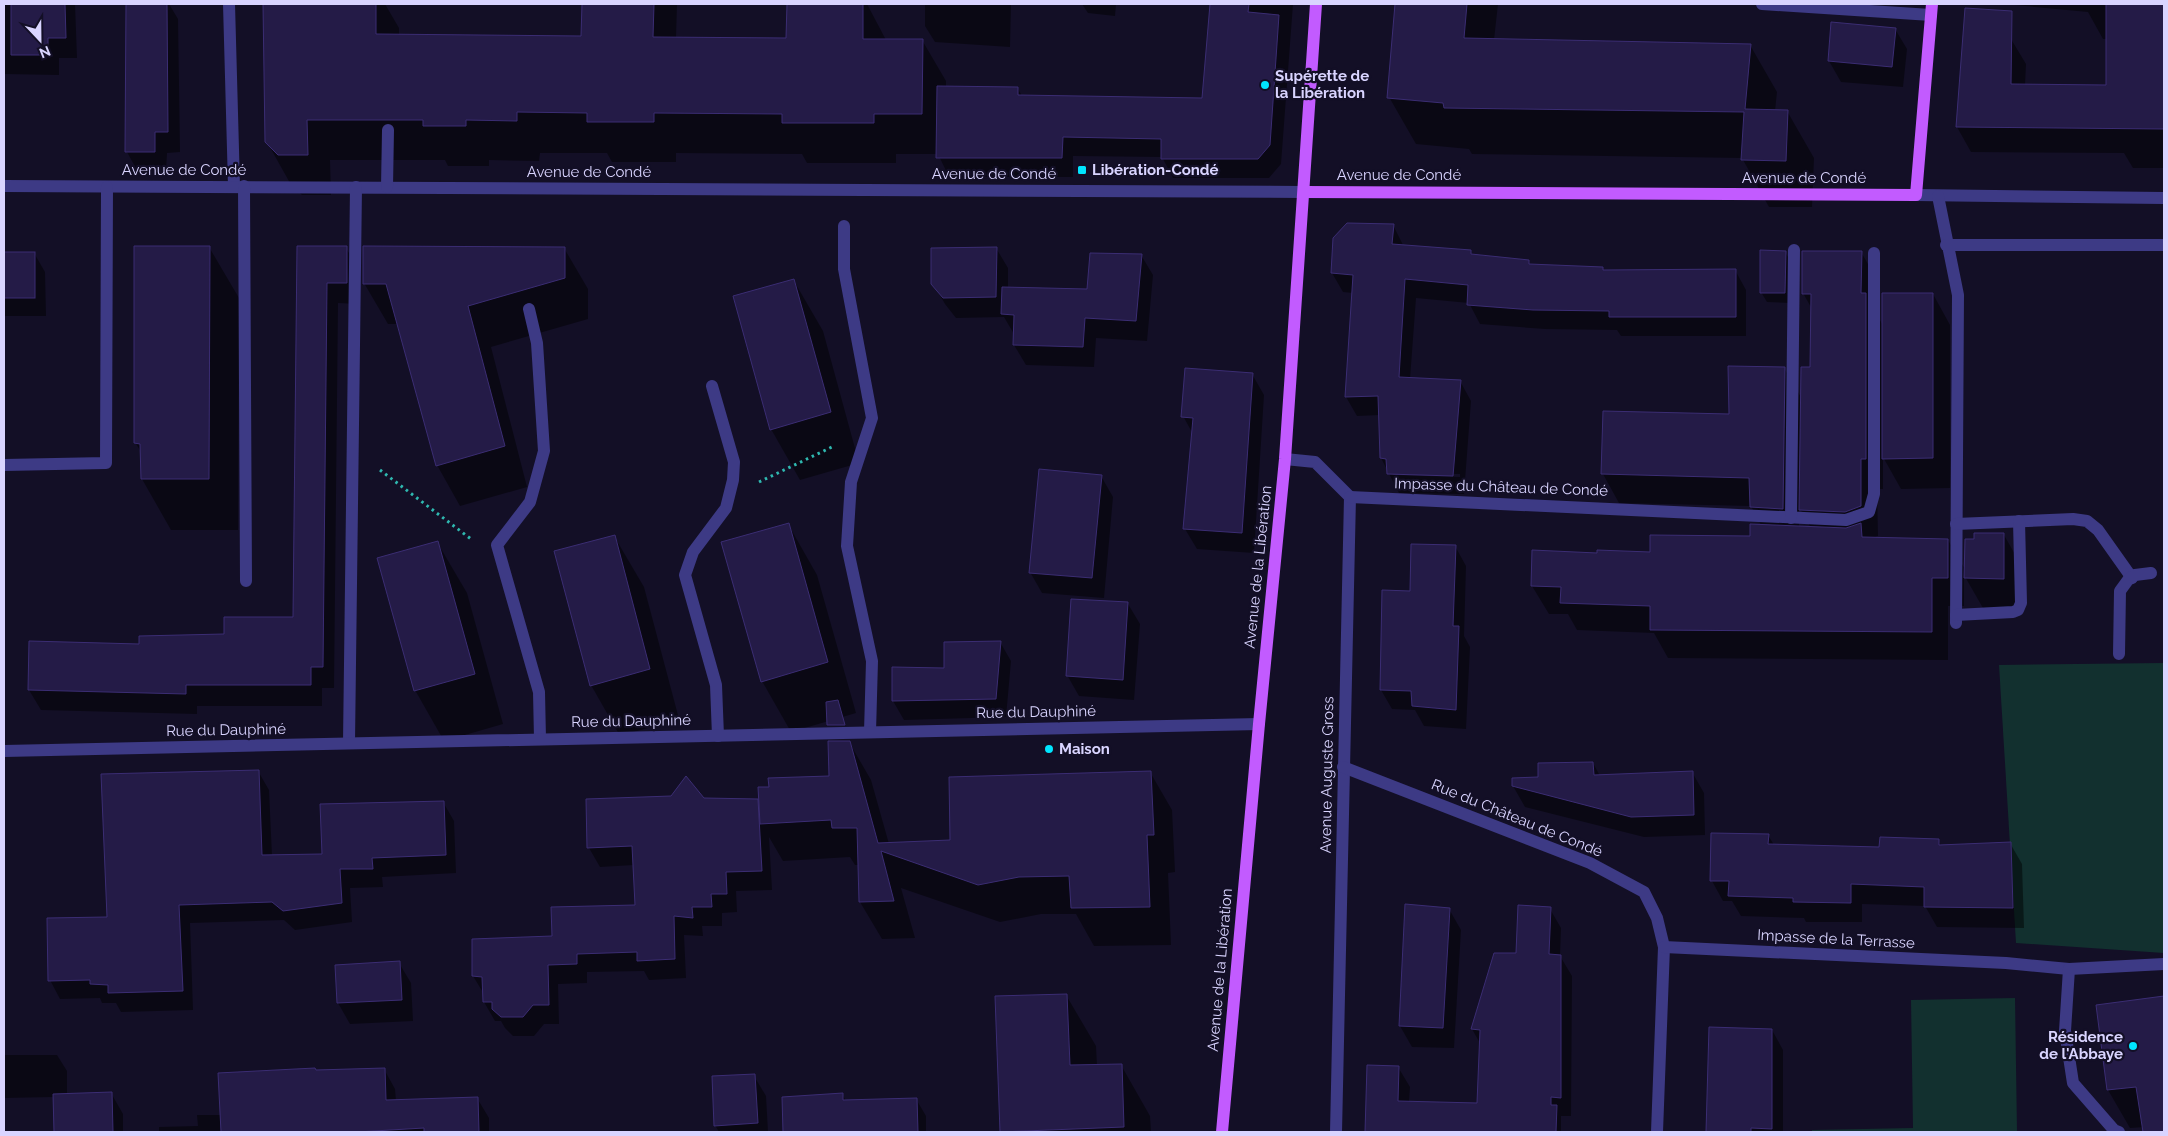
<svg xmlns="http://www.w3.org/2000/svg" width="2168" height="1136" font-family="Raleway,sans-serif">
<rect width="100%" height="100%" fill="#130f26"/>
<g fill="#12302f">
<path d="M2164,663V953L2016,943L1999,665Z"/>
<path d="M2015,998L2017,1132H1812V1130L1913,1128L1911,1000Z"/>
</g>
<g fill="#0007" fill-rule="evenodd">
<path d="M4,4H75L77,58H59V75L4,74Z"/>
<path d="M127,4H169L178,19L180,152L167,153L166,172H138L127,152Z"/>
<path d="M264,4H385L399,28V36L582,37L583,4H677L676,38L787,39L788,4H867L886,40H922L946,81V88L1018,89L1022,96L1203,99L1211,4H1293L1281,164L1269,178H1173L1162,157L1073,156V177H949L938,154H896V163H807L802,154L676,153V162H612L607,153H540L539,161L489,160V166H448L445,160H330L331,195H302L290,183L267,142Z"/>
<path d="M925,4H1011L1010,47L935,42L925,26Z"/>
<path d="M1082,4H1116L1115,16L1088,13Z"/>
<path d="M1397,4H1498L1494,40L1750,45L1777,92L1775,111H1787L1814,158L1812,207H1769L1742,158L1472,154L1469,149L1416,144L1389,97Z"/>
<path d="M2004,4H2164V168H2133L2124,153L1971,152L1957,127L2011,39L2026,64L2025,85L2108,86V39H2103L2088,12Z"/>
<path d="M1895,29L1907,49L1903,87L1841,82L1829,61Z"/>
<path d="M1393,225L1404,247L1470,252L1473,255L1528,261L1531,265L1602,268L1604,271L1735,270L1746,290V336H1621L1617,330L1545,329L1480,324L1469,303L1416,298L1410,379L1460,381L1471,401L1464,494L1399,493L1381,458L1380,415L1357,416L1346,397L1353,293L1343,292L1332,273ZM1393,473L1460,474V477L1393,475Z"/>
<path d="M209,247L239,298L238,530H171L142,479L141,452L135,442Z"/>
<path d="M298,247L346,248L358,268V304L338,303L334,688H322V706H197V714L41,710L29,690L140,645L225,635L295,618Z"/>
<path d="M564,248L588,289V319L491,347L527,487L460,506L437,465L398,324H388L364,283Z"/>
<path d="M996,248L1008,268V288L1088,290L1141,255L1153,275L1147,341L1096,338L1094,367L1026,365L1014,345V334L1004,317L956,318L945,304L933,283Z"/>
<path d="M1785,252L1791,262V303L1767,302L1761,292Z"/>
<path d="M1861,252L1879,283L1878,316L1883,326L1933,294L1950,325V488L1901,489L1883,457V489H1877L1878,536L1872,538L1948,540L1966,571L2004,535L2021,565V608H1983L1964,575V606H1948V660L1668,658L1654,633L1577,630L1568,614H1549L1532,586L1598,555L1651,553L1751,537L1761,525L1751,506L1619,503L1603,474L1730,415L1784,368L1802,399L1812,369V309L1803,293ZM1799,507L1811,528L1799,527Z"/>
<path d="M4,253H34L45,272L46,316H4Z"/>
<path d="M794,281L823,331L859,463L800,480L771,429Z"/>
<path d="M1252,374L1264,395L1254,553L1197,549L1185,529L1193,434L1183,416Z"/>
<path d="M1101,476L1113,497L1104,598L1042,593L1030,572Z"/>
<path d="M788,524L817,575L856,713L791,732L762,681Z"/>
<path d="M614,536L644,587L679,719L620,736L591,685Z"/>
<path d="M437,542L467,593L503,724L444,741L415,690Z"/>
<path d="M1455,546L1466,566L1464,636L1470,647L1466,729L1424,726L1415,710L1392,709L1381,690L1412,592Z"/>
<path d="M1128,604L1140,624L1134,700L1079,696L1067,675Z"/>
<path d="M1000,642L1011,661L1006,717L904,720L893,701V668L945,669Z"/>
<path d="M849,742L871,780L889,844L952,841L1150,772L1172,810L1175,872L1168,873L1171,945L1094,946L1076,914H1041L1000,922L901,888L915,938L882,939L860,902L859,865H855L850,857L783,861L769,837L772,890L736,891L737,912L722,913V926H702L703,936L684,935L686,978L649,980L644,971L587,972V983L558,984L559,1024H544L534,1036H513L505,1028L501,1021H495L484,1002V994L473,976L553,937L636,906L634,865L600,867L589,848L704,799L757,800L760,805L771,788L831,778Z"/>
<path d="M1593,763L1600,776L1692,772L1704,793L1705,835L1644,837L1525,807L1513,786Z"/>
<path d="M258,771L269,790L272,856L323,855L443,802L454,821L456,873L382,877L383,887L350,888L352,922L295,930L284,920L190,923L193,1010L121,1012L116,1003H102L100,998L60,999L50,980L108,919Z"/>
<path d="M1768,835L1774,845L1881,849L1938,840L1942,847L2010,843L2022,864L2024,928L1937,927L1925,906L1862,904V922H1806L1804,918L1741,916L1732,901H1723L1712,881Z"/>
<path d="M1406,905L1449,909L1461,930L1454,1048L1412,1047L1400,1026Z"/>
<path d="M1550,909L1561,928L1560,956L1572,976L1571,1116H1561V1132H1366L1368,1066L1398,1067L1410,1087L1409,1102L1479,1104L1481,1045L1472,1029L1495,954H1517Z"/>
<path d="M399,963L411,983L413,1021L350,1024L338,1003L336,966Z"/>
<path d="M1066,995L1096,1046L1097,1066L1121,1065L1150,1116L1151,1132H1001L996,997Z"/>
<path d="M2164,998V1132H2148L2145,1127L2130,1128L2108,1090L2097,1007Z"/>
<path d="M1710,1028L1772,1030L1783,1050V1132H1707Z"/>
<path d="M4,1055H57L67,1071V1095L111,1093L123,1114V1132H55L54,1097L4,1098Z"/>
<path d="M384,1069L395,1089L396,1101L477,1098L489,1118V1132H159V1127L198,1126L197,1115H222L316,1071Z"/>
<path d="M754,1076L766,1096L768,1132H719L715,1125Z"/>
<path d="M842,1094L846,1101L916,1099L926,1116V1132H784L783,1098Z"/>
</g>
<g fill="#241b47" stroke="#3b2d73">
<path d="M11,4H65L66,38H48V55H11Z"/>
<path d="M126,4H167L168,132H155V152H125Z"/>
<path d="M263,4H376V34L581,36L582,4H654L653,37L786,38L787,4H863V39H923L922,114H874V123H782V114L654,113V122H587V113L517,112V121L466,120V126H423V120H307L308,155H278L265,142Z"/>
<path d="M1210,4H1249L1248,12L1279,15L1270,145L1258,159H1161V139L1063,137L1062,158H936L937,86L1018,87V95L1202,98Z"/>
<path d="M1395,4H1467L1464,38L1751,44L1745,109L1788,110L1786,161L1741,160L1744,112L1444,108L1443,103L1387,98Z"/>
<path d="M2106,4H2164V129L1956,127L1965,8L2012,11L2011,84L2106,85Z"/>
<path d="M1831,22L1896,28L1892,67L1828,61Z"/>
<path d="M1347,223L1394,224L1392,244L1471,250V254L1529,260V264L1603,267V270L1736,269V317H1609V311L1533,310L1467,305L1468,285L1405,279L1399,377L1461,380L1453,476L1387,474L1386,459L1380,458L1378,396L1345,397L1353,275L1331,273L1333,238Z"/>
<path d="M134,246H210L209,479H141L140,444L134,443Z"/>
<path d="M297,246H347V283H327L323,667H311V685H186V694L28,690L29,641L139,644V636L224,634V617H293Z"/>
<path d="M363,246L565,247V278L468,306L505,446L436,466L386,284H363Z"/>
<path d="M997,247L996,297L943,298L931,284V248Z"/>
<path d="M1760,250L1786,251L1785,293H1760Z"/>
<path d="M1802,251H1862L1861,293H1866V459H1861V506L1845,512L1799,510L1801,367H1810L1811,294H1802Z"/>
<rect x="4" y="252" width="31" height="46"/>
<path d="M1090,253L1142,254L1136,321L1085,318L1083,347L1013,345L1014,315L1001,314L1002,287L1087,289Z"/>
<path d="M794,279L831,412L770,430L733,296Z"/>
<path d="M1882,293H1933V458L1882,459Z"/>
<path d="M1728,366L1785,367L1783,509L1750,507L1749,478L1601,474L1603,411L1729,414Z"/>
<path d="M1185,368L1253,373L1242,533L1183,529L1193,418L1181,417Z"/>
<path d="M1039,469L1102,475L1092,578L1029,573Z"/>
<path d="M789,523L828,662L761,682L721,542Z"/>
<path d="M1861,523L1862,537L1948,539V578H1932V632L1650,630V606L1560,603L1561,587L1531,586L1532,550L1597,553V550L1650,552V535L1750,536V524L1846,528Z"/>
<path d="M1974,533H2004V579L1964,578L1965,539H1974Z"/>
<path d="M615,535L650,669L590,686L554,551Z"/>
<path d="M438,541L475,674L414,691L377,558Z"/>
<path d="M1411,544L1456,545L1453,626H1459L1456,710L1412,706L1411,691L1380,690L1382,590L1410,591Z"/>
<path d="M1071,599L1128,602L1123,680L1066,676Z"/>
<path d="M1001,641L996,699L892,701V667L944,668V642Z"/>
<path d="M838,700L845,725H827L826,702Z"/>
<path d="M828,741H850L878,843L950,840L949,777L1151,771L1154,835H1147L1150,907L1071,908L1069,876L1019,877L978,885L881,851L894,901L859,902L857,828H832L831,820L760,824L758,787H769L768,778L829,776Z"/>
<path d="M1593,762L1594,775L1693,771L1694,815L1631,817L1512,786V778L1538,777V763Z"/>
<path d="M259,770L262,855L322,854L320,804L444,801L446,855L372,858L373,869H340L342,903L283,911L272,902L179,905L183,991L108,993V985L90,984V980L48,981L47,918L107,917L101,774Z"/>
<path d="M686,776L704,798L758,799L762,871L726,872L727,894H711L712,907H692L693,918L674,916L675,959L637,961V952L577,954V964L548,965L549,1005H533L523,1017H501L492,1009V1002H483L482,977L472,976V939L552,936L551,907L635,905L632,846L587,848L586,799L671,796Z"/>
<path d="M1711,833L1769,834L1768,844L1879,847L1880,837L1939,839V845L2011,842L2013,908L1924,907V887L1851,884V903L1793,902V898L1728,896L1729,881H1710Z"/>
<path d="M1405,904L1450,908L1443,1028L1399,1026Z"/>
<path d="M1518,905L1551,907L1549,954L1561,955V1098L1551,1097V1105H1557L1556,1132H1365L1367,1065L1399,1066L1398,1101L1477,1103L1480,1030L1471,1029L1494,953H1516Z"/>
<path d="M400,961L402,1000L337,1003L335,965Z"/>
<path d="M1067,994L1070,1065L1122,1064L1124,1127L1000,1132L995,996Z"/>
<path d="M2164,996V1132H2143L2136,1087L2107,1090L2096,1005Z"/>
<path d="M1709,1027L1772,1029V1129L1751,1128V1132H1706Z"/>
<path d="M315,1068L316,1070L385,1068L386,1100L478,1097L479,1132H424V1128L357,1132H221L218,1073Z"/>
<path d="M755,1074L758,1123L714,1126L712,1076Z"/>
<path d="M112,1092L113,1132H54L53,1094Z"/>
<path d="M843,1093V1100L917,1098L918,1132H783L782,1097Z"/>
</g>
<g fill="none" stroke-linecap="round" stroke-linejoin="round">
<g stroke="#2fb8b0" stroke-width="3" stroke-dasharray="2.5 4" stroke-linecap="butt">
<path d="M380,470L471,539"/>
<path d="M759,482L834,446"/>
</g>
<g stroke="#3d3a85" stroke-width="12">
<path d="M229,4L234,186"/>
<path d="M1762,4L1931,15"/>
<path d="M4,186L1304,192"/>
<path d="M244,186L246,581"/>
<path d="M387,187L388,130"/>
<path d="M1916,195L2164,198"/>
<path d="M1938,196L1958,295L1956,623"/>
<path d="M844,226V269L872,418L851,482L847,546L872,661L870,732"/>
<path d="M1946,245H2164"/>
<path d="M529,309L537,343L544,451L530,502L497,545L539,692L540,739"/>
<path d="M712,386L734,462L733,480L726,508L693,552L685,575L716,685L718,736"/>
<path d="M1285,459L1315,462L1350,497L1336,1132"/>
<path d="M4,465L106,463L107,187"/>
<path d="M1350,497L1846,520L1869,512L1874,494V253"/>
<path d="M1791,518L1794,250"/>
<path d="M1956,524L2073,519L2087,521L2098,530L2132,578"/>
<path d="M1956,615L2013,612L2018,610L2021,603L2019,521"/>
<path d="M2119,654L2120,591L2128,580L2135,575L2151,573"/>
<path d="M349,743L356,187"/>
<path d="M4,751L1259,724"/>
<path d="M1343,767L1590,863L1644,892L1657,918L1664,947L1657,1132"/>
<path d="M1664,947L2006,963L2069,969"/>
<path d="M2119,1132L2114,1130L2073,1083L2065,1031L2069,969L2164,964"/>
</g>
<g stroke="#c25bff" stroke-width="12">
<path d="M1304,192L1916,195L1932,4"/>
<path d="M1222,1132L1259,724L1285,459L1316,4"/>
</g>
</g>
<g fill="#00e5ff" stroke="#130f26" stroke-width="2">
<circle cx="1265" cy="85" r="5"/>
<rect x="1077" y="165" width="10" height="10" rx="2.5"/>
<circle cx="1049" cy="749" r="5"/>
<circle cx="2133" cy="1046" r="5"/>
</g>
<g text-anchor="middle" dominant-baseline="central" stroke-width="4.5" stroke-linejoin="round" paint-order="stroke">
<g font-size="15" font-weight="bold" fill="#d9d4ff" stroke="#130f26" text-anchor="start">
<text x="1275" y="76">Supérette de<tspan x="1275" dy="17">la Libération</tspan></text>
<text x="1092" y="170">Libération-Condé</text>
<text x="1059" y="749">Maison</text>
<text x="2123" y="1037" text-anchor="end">Résidence<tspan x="2123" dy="17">de l'Abbaye</tspan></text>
</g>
<g font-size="15" fill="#d9d4ff" stroke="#130f26">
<text x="184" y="170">Avenue de Condé</text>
<text x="589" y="172">Avenue de Condé</text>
<text x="994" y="174">Avenue de Condé</text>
<text x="1399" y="175">Avenue de Condé</text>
<text x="1804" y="178">Avenue de Condé</text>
<text transform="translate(1501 487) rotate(2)">Impasse du Château de Condé</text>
<text transform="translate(1258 567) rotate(-84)">Avenue de la Libération</text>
<text transform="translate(1036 712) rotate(-1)">Rue du Dauphiné</text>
<text transform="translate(631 721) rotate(-1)">Rue du Dauphiné</text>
<text transform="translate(226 730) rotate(-1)">Rue du Dauphiné</text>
<text transform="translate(1327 775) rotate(-89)">Avenue Auguste Gross</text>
<text transform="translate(1517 818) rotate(22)">Rue du Château de Condé</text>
<text transform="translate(1836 939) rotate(3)">Impasse de la Terrasse</text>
<text transform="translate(1220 970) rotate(-85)">Avenue de la Libération</text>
</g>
</g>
<rect width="2168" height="1136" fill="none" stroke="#d9d4ff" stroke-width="10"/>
<g transform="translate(40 40) rotate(158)" stroke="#130f26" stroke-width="4" paint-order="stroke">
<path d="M0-4L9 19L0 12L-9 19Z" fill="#d9d4ff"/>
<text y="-8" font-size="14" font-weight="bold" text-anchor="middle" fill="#d9d4ff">N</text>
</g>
</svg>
